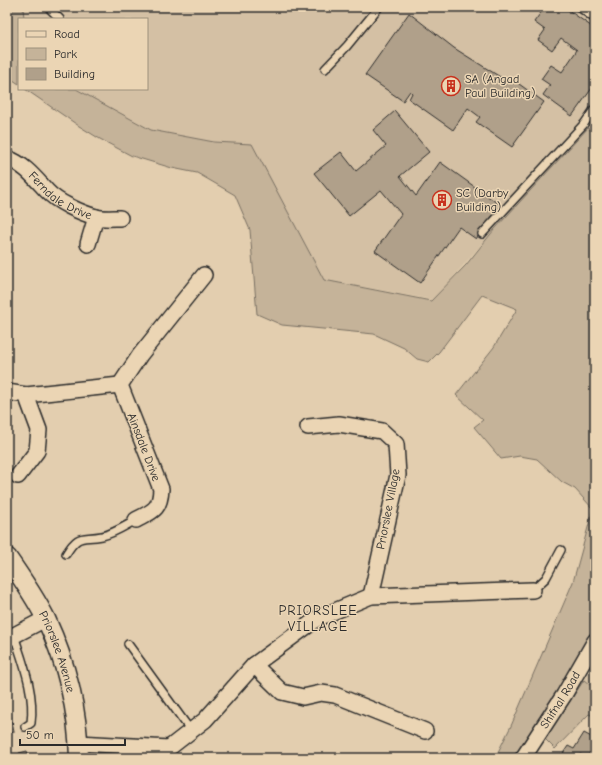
<svg xmlns="http://www.w3.org/2000/svg" width="602" height="765" font-family="'Comic Neue',sans-serif">
<rect width="100%" height="100%" fill="#e3ceaf"/>
<filter id="ink" filterUnits="userSpaceOnUse"><feTurbulence type="fractalNoise" baseFrequency=".025" numOctaves="2"/><feDisplacementMap in="SourceGraphic" scale="8" xChannelSelector="R" yChannelSelector="G"/><feConvolveMatrix kernelMatrix="1 2 1 2 8 2 1 2 1" color-interpolation-filters="sRGB"/></filter>
<g filter="url(#ink)">
<g fill="#d4c0a4">
<path d="M23,7H595V134L587,128L473,254L433,300L324,280L251,144L214,142L151,130L76,89H147V19H24Z"/>
<path d="M595,661V689L584,680Z"/>
</g>
<g fill="#c5b399" stroke="#786f62">
<path d="M7,7H23L24,19H19V84L10,78L7,79Z"/>
<path d="M25,89H76L151,130L214,142L252,144L324,280L431,301L466,265L494,230L588,128L595,134V626L544,714L513,758H495L511,726L573,582L593,509L575,489L562,482L537,459L520,456L501,459L474,427L483,420L456,395L494,347L517,309L482,295L439,352L429,362L417,359L404,348L374,334L282,325L257,314L250,230L235,195L197,173L172,168L132,156L100,139L79,126Z"/>
<path d="M584,680L595,689V717L589,714L555,749L545,739Z"/>
</g>
<g fill="#b0a08a" stroke="#2b2b2b">
<path d="M545,7H564L595,29V84L572,116L543,95L550,85L541,79L551,65L562,72L577,50L561,38L552,50L538,40L545,30L534,22Z"/>
<path d="M409,13L454,48L505,80L508,76L544,102L512,147L476,122L480,117L468,108L453,130L409,99L412,93L410,91L403,101L365,75Z"/>
<path d="M395,111L429,152L400,176L416,196L440,162L500,205L476,239L459,227L420,283L375,251L401,214L381,190L349,216L314,173L341,152L356,171L386,146L373,130Z"/>
<path d="M10,712L14,732L7,734V713Z"/>
<path d="M584,733L595,739V758L589,754L587,758L580,754L578,758H560L568,746L574,749Z"/>
<path d="M27,751L29,758H20L19,753Z"/>
</g>
<g fill="none" stroke-linecap="round" stroke-linejoin="round">
<defs>
<g id="service">
<path d="M48,7L60,19"/>
<path d="M579,7L595,19"/>
<path d="M325,69L347,46L379,7"/>
<path d="M482,234L584,124L595,108"/>
<path d="M66,554C79,533 81,540 102,536C113,534 125,526 136,520"/>
<path d="M533,590L546,578L561,550"/>
<path d="M14,635C23,663 35,693 31,723L25,727"/>
<path d="M128,644L191,731"/>
</g>
<g id="minor">
<path id="s1" d="M7,158C25,165 34,177 47,191C57,202 81,213 96,217C103,219 113,218 120,218"/>
<path d="M88,244L96,217"/>
<path d="M7,392L26,395"/>
<path d="M308,427L339,424L382,431L396,444L398,475L371,596"/>
<path d="M18,476L37,451L39,430L26,395L120,385"/>
<path d="M136,520C153,511 160,510 161,489L120,385L140,355L204,275"/>
<path d="M7,639L45,619"/>
<path d="M254,665L282,692L303,697L321,693L335,695L425,731"/>
<path d="M78,743L169,748L205,720L254,665L318,618L371,596L533,590"/>
<path id="s2" d="M523,758L564,695L595,641"/>
</g>
<g id="tertiary">
<path id="s3" d="M7,557C21,577 35,597 46,619C66,662 78,710 79,758"/>
</g>
</defs>
<use href="#service" stroke="#2b2b2b" stroke-width="10"/>
<use href="#minor" stroke="#2b2b2b" stroke-width="18"/>
<use href="#tertiary" stroke="#2b2b2b" stroke-width="21"/>
<use href="#service" stroke="#ebd5b4" stroke-width="7"/>
<use href="#minor" stroke="#ebd5b4" stroke-width="15"/>
<use href="#tertiary" stroke="#ebd5b4" stroke-width="18"/>
</g>
</g>
<defs>
<symbol id="building-ring" viewBox="-11 -11 22 22"><circle r="9.5" fill="#ebd5b4" stroke="#c8321e" stroke-width="1.5"/><path d="M-4-6H4V6H1V3H-1V6H-4ZM-2.5-4.3h1.7v1.8h-1.7ZM.8-4.3h1.7v1.8H.8ZM-2.5-1h1.7V.8h-1.7ZM.8-1h1.7V.8H.8Z" fill="#c8321e"/></symbol>
</defs>
<g fill-rule="evenodd">
<use href="#building-ring" x="440" y="75" width="22" height="22"/>
<use href="#building-ring" x="431" y="189" width="22" height="22"/>
</g>
<g text-anchor="middle" dominant-baseline="central" stroke-width="3" stroke-linejoin="round" paint-order="stroke">
<g font-size="12" fill="#2b2b2b" stroke="#ebd5b4" text-anchor="start">
<text x="465" y="79">SA (Angad<tspan x="465" dy="14">Paul Building)</tspan></text>
<text x="456" y="193">SC (Darby<tspan x="456" dy="14">Building)</tspan></text>
</g>
<g font-size="12" fill="#2b2b2b" stroke="#ebd5b4">
<text stroke="none"><textPath href="#s1" startOffset="66">Ferndale Drive</textPath></text>
<text transform="translate(144 447) rotate(69)">Ainsdale Drive</text>
<text transform="translate(388 509) rotate(-79)">Priorslee Village</text>
<text stroke="none"><textPath href="#s3" startOffset="108">Priorslee Avenue</textPath></text>
<text stroke="none"><textPath href="#s2" startOffset="69">Shifnal Road</textPath></text>
</g>
<g font-size="14" letter-spacing="1" fill="#2b2b2b" stroke="#ebd5b4">
<text x="318" y="610">PRIORSLEE<tspan x="318" dy="16">VILLAGE</tspan></text>
</g>
</g>
<rect width="602" height="765" fill="none" stroke="#ebd5b4" stroke-width="24"/>
<rect x="12" y="12" width="578" height="741" fill="none" stroke="#2b2b2b" stroke-width="1.5" filter="url(#ink)"/>
<rect x="18" y="18" width="130" height="72" fill="#ebd5b4" stroke="#9e917d"/>
<rect x="26" y="31" width="20" height="6" fill="#ebd5b4" stroke="#9e917d"/>
<text x="54" y="38" font-size="12" fill="#2b2b2b">Road</text>
<rect x="26" y="48" width="20" height="12" fill="#c5b399" stroke="#9e917d"/>
<text x="54" y="58" font-size="12" fill="#2b2b2b">Park</text>
<rect x="26" y="68" width="20" height="12" fill="#b0a08a" stroke="#9e917d"/>
<text x="54" y="78" font-size="12" fill="#2b2b2b">Building</text>
<path d="M20 739v6h105v-6" fill="none" stroke="#2b2b2b" stroke-width="2"/>
<text x="26" y="739" font-size="12" fill="#2b2b2b" stroke="#ebd5b4" stroke-width="3" paint-order="stroke">50 m</text>
</svg>
